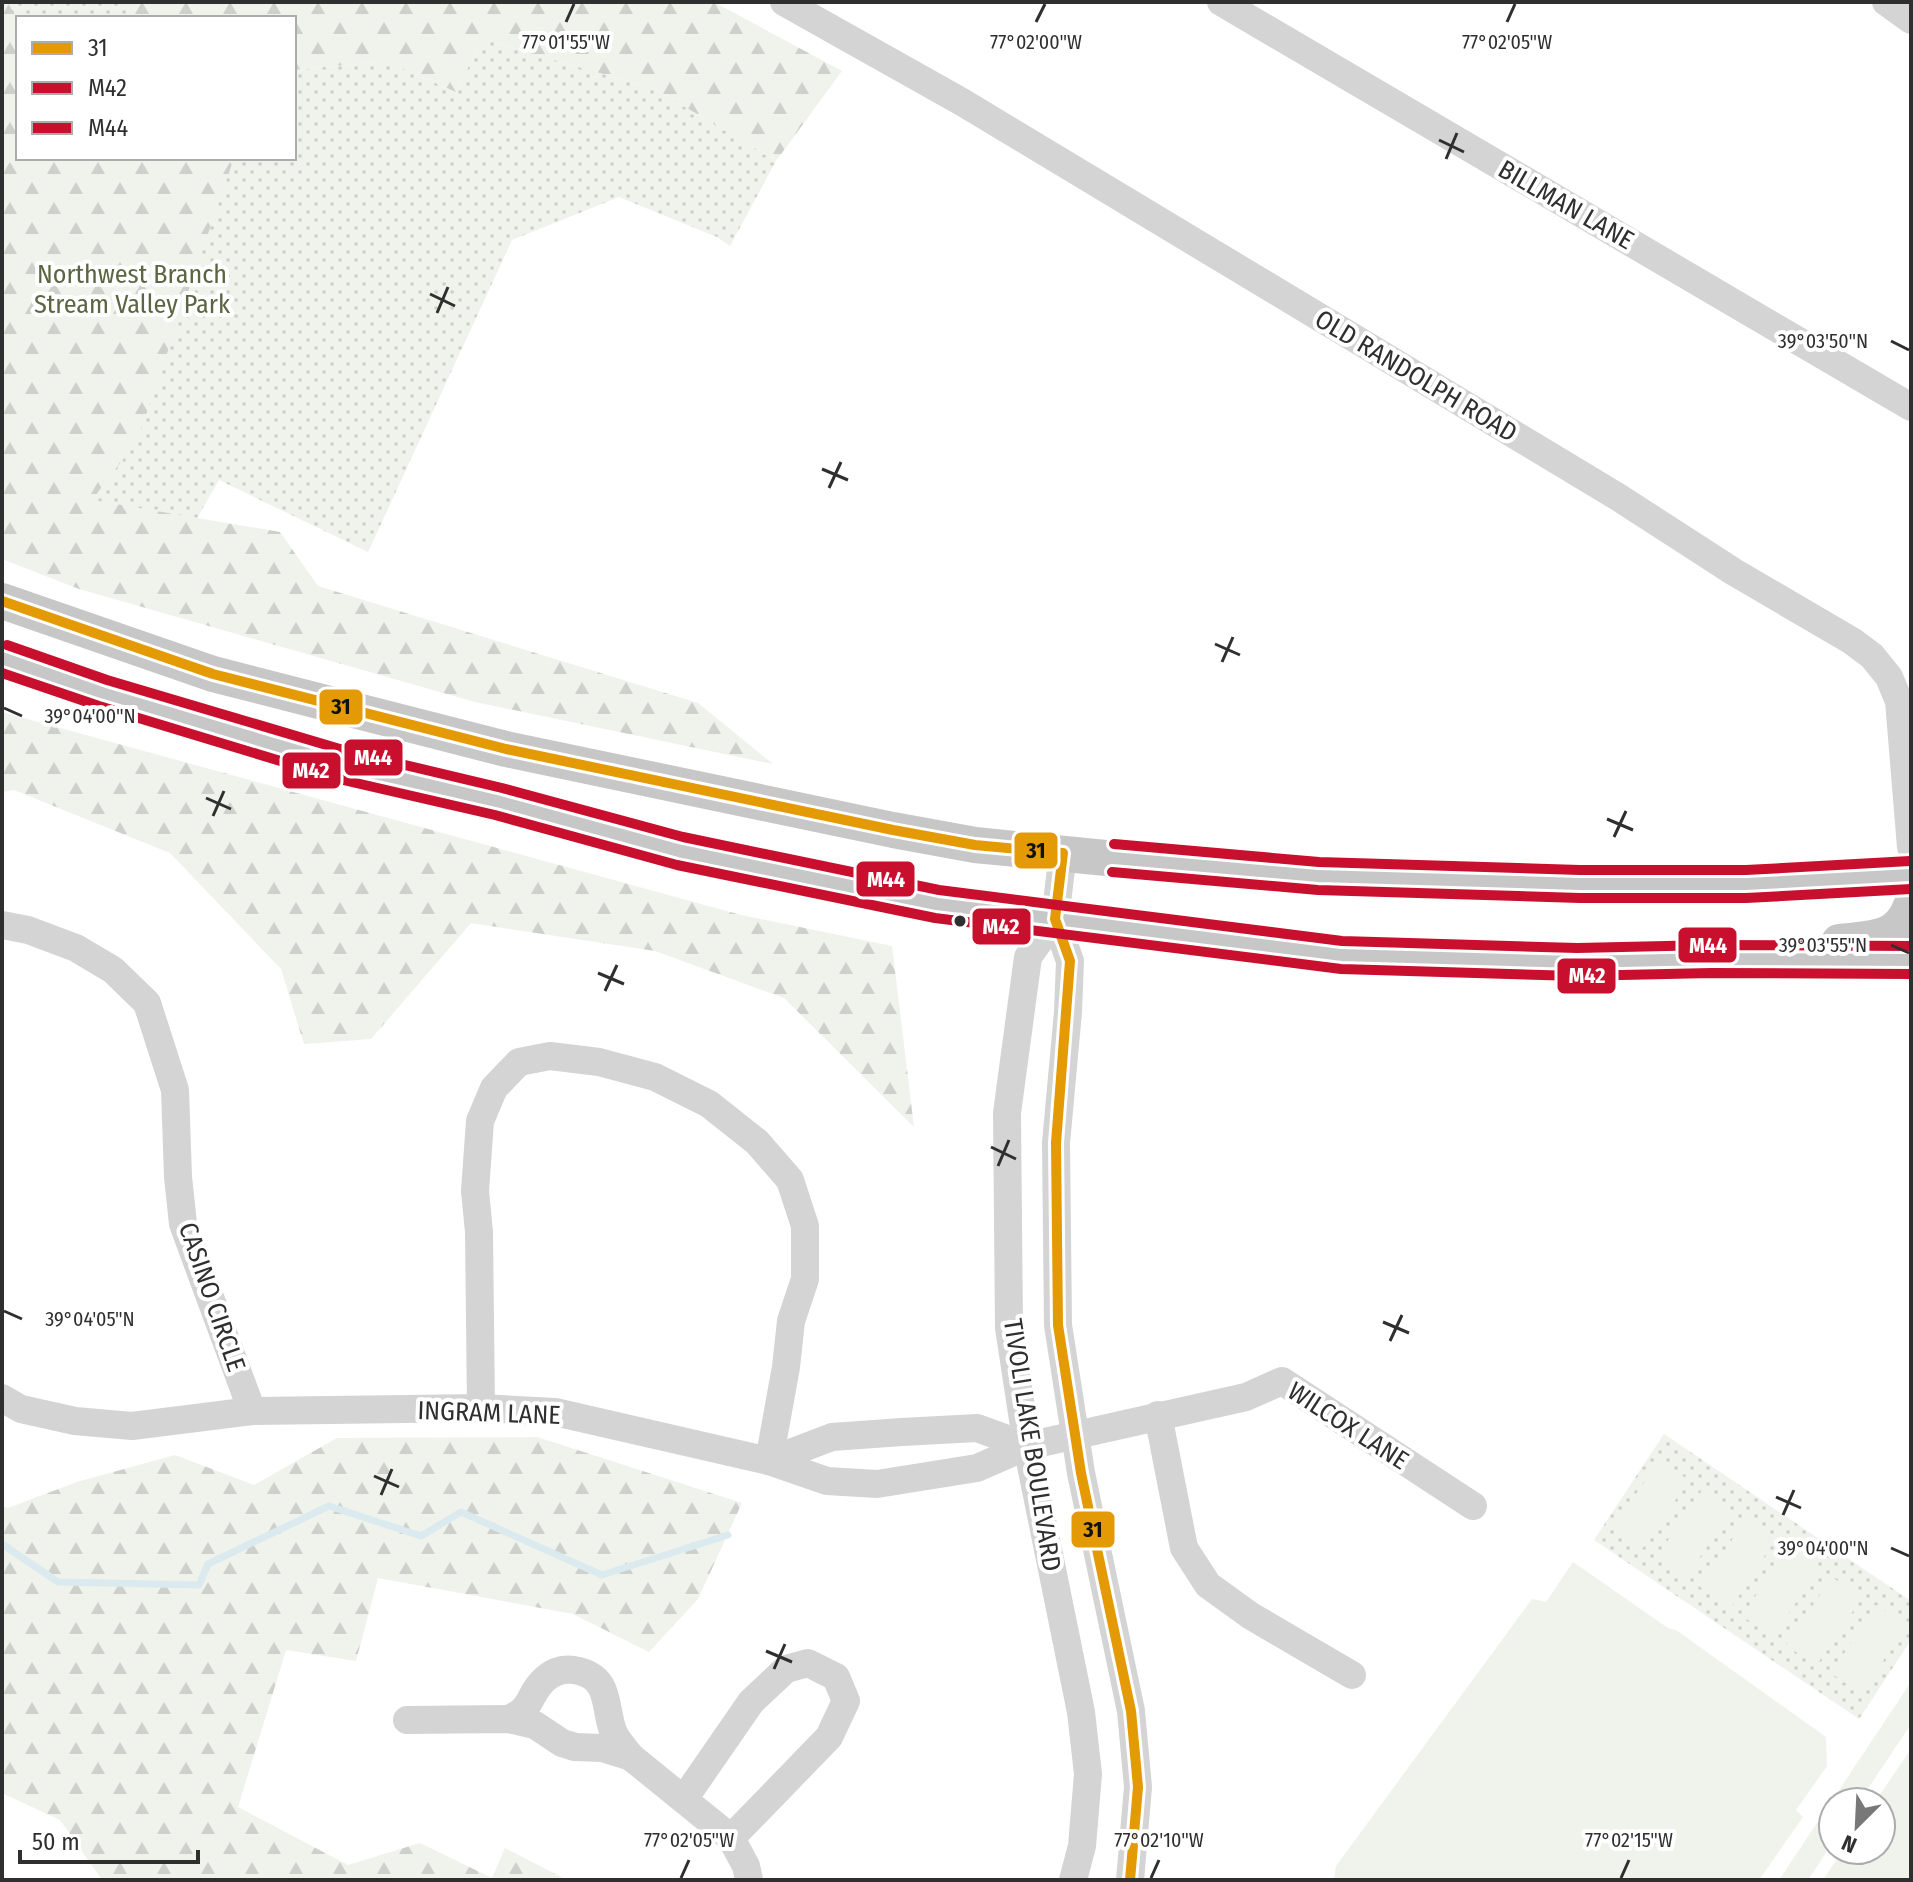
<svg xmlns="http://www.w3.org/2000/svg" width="1913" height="1882" font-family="'Fira Sans Condensed',sans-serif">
<defs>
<pattern id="grass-dots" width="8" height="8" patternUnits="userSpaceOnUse" patternTransform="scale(2)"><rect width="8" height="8" fill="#f0f2ec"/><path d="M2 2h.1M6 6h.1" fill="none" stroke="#ced0cb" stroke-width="1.8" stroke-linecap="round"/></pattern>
<pattern id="forest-firs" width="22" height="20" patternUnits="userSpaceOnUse" patternTransform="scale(2)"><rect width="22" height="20" fill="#f0f2ec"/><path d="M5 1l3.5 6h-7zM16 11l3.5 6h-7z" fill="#ced0cb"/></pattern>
</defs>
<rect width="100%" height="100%" fill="#fff"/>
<g fill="url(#grass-dots)">
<path d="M2,2H172L183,18H18V158H294V70L386,61L456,92L482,39L655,89L776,161L730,246L717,237L619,197L512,240L368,552L219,480L155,592L2,549Z"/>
<path d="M1664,1434L1911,1601V1640L1859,1719L1594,1540Z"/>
</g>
<g fill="url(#forest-firs)">
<path d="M2,2H7L18,19V158H234L137,441L92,500L280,532L318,586L698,703L773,764L475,702L79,589L2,559Z"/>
<path d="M123,2H714L842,71L776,161L655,89L482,39L456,92L386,61L294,70V18H130Z"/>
<path d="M2,712L741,915L892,946L914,1127L784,998L655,951L471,923L371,1039L304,1044L281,969L170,853L14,790L2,792Z"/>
<path d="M537,1437L742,1503L698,1599L649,1652L573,1614L378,1578L356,1661L286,1650L238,1807L348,1865L420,1843L492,1878L505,1848L567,1880H102L60,1820L2,1793V1506L8,1508L77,1482L175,1455L254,1485L337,1438Z"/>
</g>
<g fill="#f0f2ec">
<path d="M1659,1460L1689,1480L1643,1548L1613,1528Z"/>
<path d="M1702,1490L1732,1510L1686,1578L1656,1558Z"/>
<path d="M1746,1519L1776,1539L1731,1608L1700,1587Z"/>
<path d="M1788,1548L1819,1568L1773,1637L1742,1616Z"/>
<path d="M1573,1562L1668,1628L1676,1630L1826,1737L1827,1766L1796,1810L1803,1817L1759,1880H1334L1336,1866L1532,1599L1546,1602Z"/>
<path d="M1832,1577L1862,1598L1816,1666L1786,1645Z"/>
<path d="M1876,1605L1907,1625L1861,1694L1831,1673Z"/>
<path d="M1911,1682V1724L1859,1802H1833V1842L1808,1880H1779Z"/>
<path d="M1911,1749V1880H1823L1843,1850H1881V1802H1875Z"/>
</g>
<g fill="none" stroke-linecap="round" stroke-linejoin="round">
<path stroke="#daeaee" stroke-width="7" d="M2,1544L58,1582L199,1585L208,1564L329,1506L421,1536L461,1512L602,1575L728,1535"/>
<g stroke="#d4d4d4" stroke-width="28">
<path d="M784,2L962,102L1618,497L1734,572L1852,641L1872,656L1889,677L1899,701L1911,847"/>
<path d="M1221,2L1911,407"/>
<path d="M1886,2L1911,20"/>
<path d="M1063,853L1055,919L1070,961L1068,1012L1056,1143L1058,1325L1081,1473L1131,1711L1138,1787L1130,1880"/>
<path d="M1055,919L1028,957L1007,1113L1009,1328L1027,1446L1081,1712L1088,1774L1082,1846L1073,1880"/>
<path d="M2,925L28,930L76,948L113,970L147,1003L175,1090L178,1177L183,1224L252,1411"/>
<path d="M2,1398L21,1409L75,1421L132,1426L252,1411L481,1408L555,1412L769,1461L827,1481L877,1484L977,1468L1027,1446L1246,1397L1282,1381L1473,1506"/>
<path d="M481,1408L479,1232L475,1191L480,1121L494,1088L519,1062L550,1056L599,1062L655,1077L709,1104L757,1142L790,1180L805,1226V1279L791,1321L786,1367L769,1461"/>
<path d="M1158,1415L1184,1548L1208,1585L1251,1616L1352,1675"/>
<path d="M769,1461L832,1437L902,1432L977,1428L1027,1446"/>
<path d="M508,1719C534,1709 527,1695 545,1679C555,1670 567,1668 579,1671C611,1679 604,1707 613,1731C616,1740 625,1749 631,1757"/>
<path d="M407,1720L508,1719L535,1725L562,1743L575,1747L602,1748L631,1757L731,1838L746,1866L749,1880"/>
<path d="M684,1799L751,1702L786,1669L808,1663L836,1677L846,1701L829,1737L731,1838"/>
</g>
<g stroke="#c7c7c7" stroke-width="36">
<path d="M2,601L213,674L506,749L893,830L975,845L1248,872L1406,880L1661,885L1746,884L1911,875"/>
<path d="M2,658L103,693L346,766L498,801L680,851L937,904L1341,955L1577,962L1711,959L1911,960"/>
<path d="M1839,942C1872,938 1898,941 1911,906"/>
</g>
<defs>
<path id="bus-1" d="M2,601L213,674L506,749L893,830L975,845L1063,853L1055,919L1070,961L1056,1143L1058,1325L1081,1473L1131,1711L1138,1787L1130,1880"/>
<g id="bus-2">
<path d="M2,673L99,706L343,780L495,815L677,865L935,918L1341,969L1577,976L1711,973L1911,974"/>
<path d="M1112,872L1318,890L1580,898H1746L1911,889"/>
</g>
<g id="bus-3">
<path d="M7,645L107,680L350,752L502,788L683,837L939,890L1342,941L1577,948L1711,945L1911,946"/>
<path d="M1114,844L1319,862L1580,870H1746L1910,861"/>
</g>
</defs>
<use href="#bus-1" stroke="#fff" stroke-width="16"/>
<use href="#bus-2" stroke="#fff" stroke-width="16"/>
<use href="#bus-3" stroke="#fff" stroke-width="16"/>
<use href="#bus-1" stroke="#e39a05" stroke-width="10"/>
<use href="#bus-2" stroke="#c8102e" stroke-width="10"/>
<use href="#bus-3" stroke="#c8102e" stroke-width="10"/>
</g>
<path fill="none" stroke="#2f2f2f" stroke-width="3" d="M566,22L574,4M1036,22L1045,4M1507,22L1515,4M1439,140L1464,152M1446,159L1457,133M430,294L455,306M437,313L448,287M1891,341L1909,350M822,469L848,480M829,488L841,462M1215,644L1240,655M1222,662L1233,637M4,708L22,716M206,798L231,809M213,816L224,791M1607,819L1633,830M1614,837L1626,811M1891,945L1909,953M598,973L624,984M605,991L617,965M991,1147L1016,1159M998,1166L1009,1140M4,1311L22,1319M1383,1322L1409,1333M1390,1341L1402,1315M374,1476L399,1487M381,1495L392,1469M1776,1497L1801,1508M1783,1515L1794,1490M1891,1548L1909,1556M766,1651L792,1662M774,1669L785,1644M681,1878L689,1860M1151,1878L1159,1860M1621,1878L1629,1860"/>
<circle fill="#2f2f2f" stroke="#fff" stroke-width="3" cx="960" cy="921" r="7"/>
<g text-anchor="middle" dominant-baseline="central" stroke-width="8" stroke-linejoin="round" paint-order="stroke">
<g font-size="26" fill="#2f2f2f" stroke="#fff">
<text transform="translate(1566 205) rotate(30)">BILLMAN LANE</text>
<text transform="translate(1416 376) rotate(31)">OLD RANDOLPH ROAD</text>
<text transform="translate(212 1297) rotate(71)">CASINO CIRCLE</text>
<text transform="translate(489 1413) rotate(2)">INGRAM LANE</text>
<text transform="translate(1348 1426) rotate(33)">WILCOX LANE</text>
<text transform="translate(1032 1445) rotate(81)">TIVOLI LAKE BOULEVARD</text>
</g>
<g font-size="26" fill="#5a6542" stroke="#fff">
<text x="132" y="274">Northwest Branch<tspan x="132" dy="30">Stream Valley Park</tspan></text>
</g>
</g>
<g font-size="20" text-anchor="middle" fill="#2f2f2f" stroke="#fff" stroke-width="8" stroke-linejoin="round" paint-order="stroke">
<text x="566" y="49">77°01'55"W</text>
<text x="1036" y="49">77°02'00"W</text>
<text x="1507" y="49">77°02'05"W</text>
<text x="1823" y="348">39°03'50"N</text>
<text x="90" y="723">39°04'00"N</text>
<text x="1823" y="952">39°03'55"N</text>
<text x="90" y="1326">39°04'05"N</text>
<text x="1823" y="1555">39°04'00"N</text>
<text x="689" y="1847">77°02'05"W</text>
<text x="1159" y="1847">77°02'10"W</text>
<text x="1629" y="1847">77°02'15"W</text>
</g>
<g stroke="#fff" stroke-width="3">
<rect x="318" y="688" width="46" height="38" rx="8" fill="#e39a05"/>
<rect x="343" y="738" width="61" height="39" rx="8" fill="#c8102e"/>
<rect x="281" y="751" width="61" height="39" rx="8" fill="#c8102e"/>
<rect x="1013" y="831" width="46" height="39" rx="8" fill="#e39a05"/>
<rect x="855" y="860" width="61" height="38" rx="8" fill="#c8102e"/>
<rect x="971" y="907" width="61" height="39" rx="8" fill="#c8102e"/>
<rect x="1677" y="926" width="61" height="38" rx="8" fill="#c8102e"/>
<rect x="1556" y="957" width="61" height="38" rx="8" fill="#c8102e"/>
<rect x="1070" y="1510" width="46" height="39" rx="8" fill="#e39a05"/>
</g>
<g font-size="22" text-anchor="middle" font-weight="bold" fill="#fff">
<text x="373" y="765">M44</text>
<text x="311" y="778">M42</text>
<text x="886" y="887">M44</text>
<text x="1001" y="934">M42</text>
<text x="1708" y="953">M44</text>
<text x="1587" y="983">M42</text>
</g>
<g font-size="22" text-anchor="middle" font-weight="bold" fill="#111">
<text x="341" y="714">31</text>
<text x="1036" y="858">31</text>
<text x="1093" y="1537">31</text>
</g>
<rect width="1913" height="1882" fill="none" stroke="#2f2f2f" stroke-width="8"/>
<rect x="16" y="16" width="280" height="144" fill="#ffffff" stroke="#acacac" stroke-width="2"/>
<rect x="32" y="42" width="40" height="12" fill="#e39a05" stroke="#acacac" stroke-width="2"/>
<text x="88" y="56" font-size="24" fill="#2f2f2f">31</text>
<rect x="32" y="82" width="40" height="12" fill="#c8102e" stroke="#acacac" stroke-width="2"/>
<text x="88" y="96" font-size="24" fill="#2f2f2f">M42</text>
<rect x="32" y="122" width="40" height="12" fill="#c8102e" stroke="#acacac" stroke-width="2"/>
<text x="88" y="136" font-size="24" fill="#2f2f2f">M44</text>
<g transform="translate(1857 1826) rotate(204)"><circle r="38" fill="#ffffff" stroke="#acacac" stroke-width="2"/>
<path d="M0-6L14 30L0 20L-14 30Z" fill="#787878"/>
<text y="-12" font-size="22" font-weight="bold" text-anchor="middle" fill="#2f2f2f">N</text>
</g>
<path d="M20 1850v12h178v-12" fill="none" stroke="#2f2f2f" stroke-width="4"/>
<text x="32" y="1850" font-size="24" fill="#2f2f2f" stroke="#ffffff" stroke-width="6" paint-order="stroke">50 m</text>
</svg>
